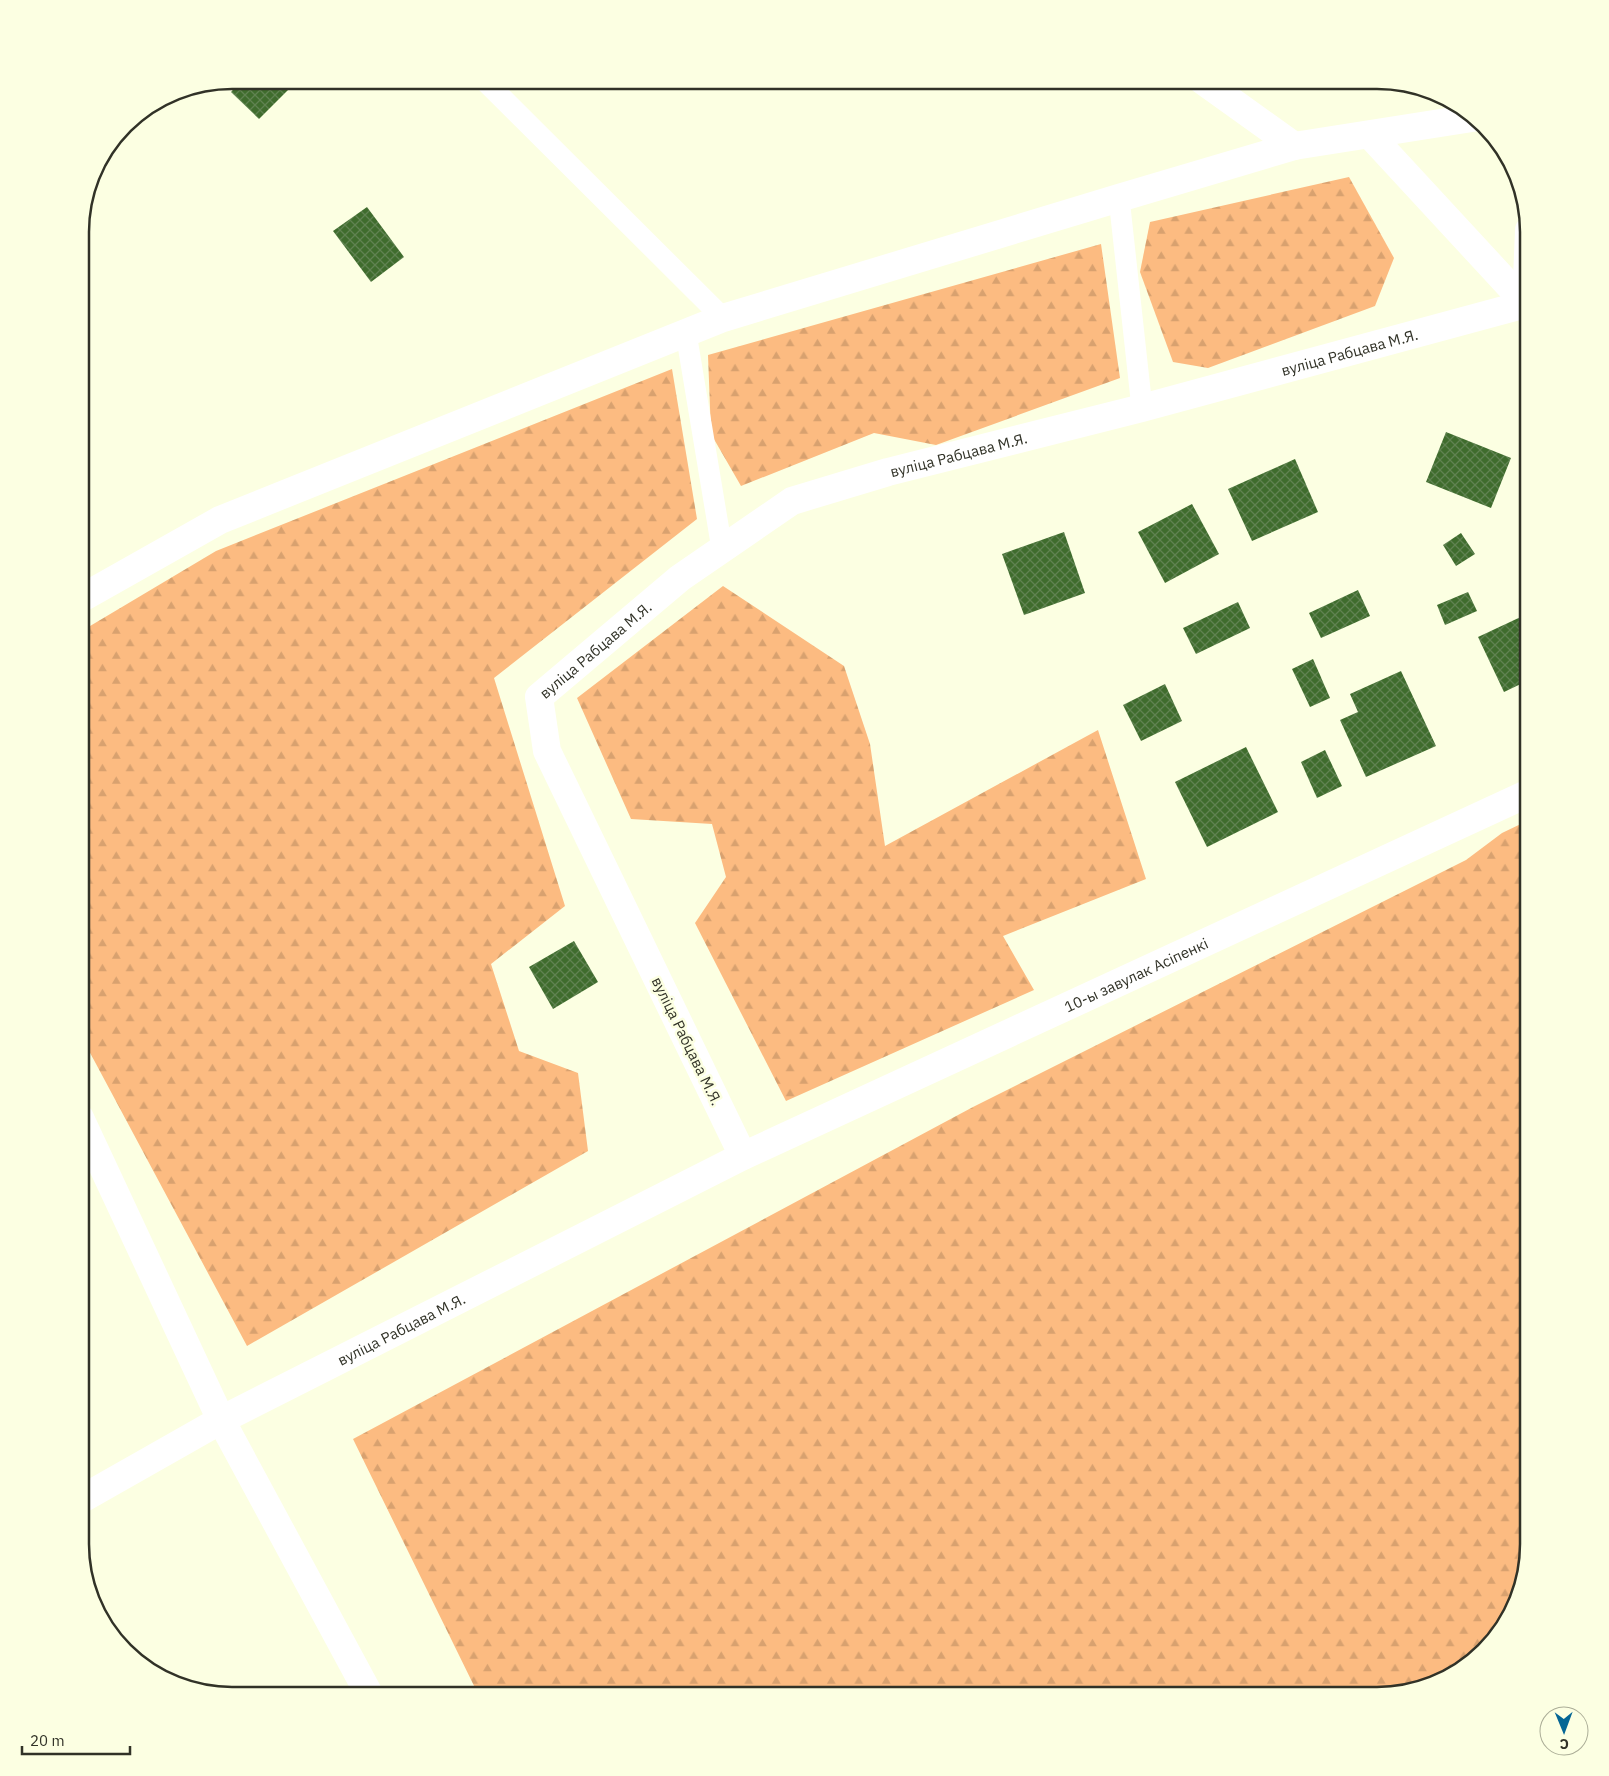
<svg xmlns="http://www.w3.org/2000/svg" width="1609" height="1776" font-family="'IBM Plex Sans',sans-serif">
<defs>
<pattern id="forest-firs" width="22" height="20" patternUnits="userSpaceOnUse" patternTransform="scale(1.25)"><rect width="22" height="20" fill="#fcbb81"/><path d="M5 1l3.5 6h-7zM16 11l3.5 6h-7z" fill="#d8a16f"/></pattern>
<pattern id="building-cross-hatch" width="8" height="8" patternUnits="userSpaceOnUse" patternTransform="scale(1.25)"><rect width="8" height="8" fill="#3f6c2d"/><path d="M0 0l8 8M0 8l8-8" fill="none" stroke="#608251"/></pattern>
</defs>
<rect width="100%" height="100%" fill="#fcffe2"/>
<g fill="url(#forest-firs)">
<path d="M1349,177L1394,258L1375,306L1208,368L1173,362L1140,272L1150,222Z"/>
<path d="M1101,244L1120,378L936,445L874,433L741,486L711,434L708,355Z"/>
<path d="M672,369L697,519L494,678L565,906L491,964L519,1051L578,1073L588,1151L247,1346L80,1034V632L216,551Z"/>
<path d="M723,586L844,666L870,744L885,846L1098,730L1146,879L1003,936L1034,990L786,1101L695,923L726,877L712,824L631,819L577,698Z"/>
<path d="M1529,820V1544L1513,1612L1470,1664L1426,1688L1377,1696H479L353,1439L973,1107L1466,860L1502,833Z"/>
</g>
<g fill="url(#building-cross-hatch)">
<path d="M242,80H288L293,85L259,119L231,92Z"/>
<path d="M367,207L404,257L371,282L333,231Z"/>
<path d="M1446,432L1511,458L1491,508L1426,482Z"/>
<path d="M1295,459L1318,512L1252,541L1228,489Z"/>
<path d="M1192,504L1219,554L1165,583L1138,532Z"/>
<path d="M1064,532L1085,593L1024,615L1002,554Z"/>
<path d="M1461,533L1475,554L1456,566L1443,545Z"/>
<path d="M1358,590L1370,616L1321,638L1309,613Z"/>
<path d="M1468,592L1477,611L1445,625L1437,605Z"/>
<path d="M1238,602L1250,628L1196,654L1183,628Z"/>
<path d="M1529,613V680L1504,692L1478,637Z"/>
<path d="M1313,659L1330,698L1310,707L1292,669Z"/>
<path d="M1401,671L1436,746L1366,777L1340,720L1358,712L1350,694Z"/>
<path d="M1165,684L1182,721L1141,741L1123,705Z"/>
<path d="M1246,747L1278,812L1207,847L1175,782Z"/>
<path d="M1325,750L1342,786L1317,798L1301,762Z"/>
<path d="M574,941L598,982L553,1009L529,967Z"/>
</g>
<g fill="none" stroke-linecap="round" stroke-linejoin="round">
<g stroke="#fff" stroke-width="21">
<path d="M484,80L723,318"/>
<path d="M1119,198L1142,408"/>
<path d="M686,333L722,549"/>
</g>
<g stroke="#fff" stroke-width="28">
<path d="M1202,80L1294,146"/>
<path d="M1370,135L1529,307"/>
<path d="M1526,304L1529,230"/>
<path d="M80,599L220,520L723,318L1119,198L1294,146L1472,118"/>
<path d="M80,1118L221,1420L370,1696"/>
<path id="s1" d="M743,1156L547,751L539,697L680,578L792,501L888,472L1142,408L1526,304"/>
<path id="s2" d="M80,1500L221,1420L743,1156L1529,793"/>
</g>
</g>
<g text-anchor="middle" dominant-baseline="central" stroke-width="5" stroke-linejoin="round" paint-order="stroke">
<g font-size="15" fill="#313227" stroke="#fcffe2">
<text stroke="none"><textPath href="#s1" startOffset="1402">вуліца Рабцава М.Я.</textPath></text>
<text stroke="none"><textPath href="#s1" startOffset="998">вуліца Рабцава М.Я.</textPath></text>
<text stroke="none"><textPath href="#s1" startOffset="578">вуліца Рабцава М.Я.</textPath></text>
<text stroke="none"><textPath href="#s2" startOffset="1180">10-ы завулак Асіпенкі</textPath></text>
<text transform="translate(687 1041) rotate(64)">вуліца Рабцава М.Я.</text>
<text stroke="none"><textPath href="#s2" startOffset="364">вуліца Рабцава М.Я.</textPath></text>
</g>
</g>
<path d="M0 0H1609V1776H0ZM232 89H1377A143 143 0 0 1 1520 232V1544A143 143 0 0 1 1377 1687H232A143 143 0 0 1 89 1544V232A143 143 0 0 1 232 89Z" fill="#fcffe2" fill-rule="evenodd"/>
<path fill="none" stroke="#313227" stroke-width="2.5" d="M232 89H1377A143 143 0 0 1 1520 232V1544A143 143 0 0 1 1377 1687H232A143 143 0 0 1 89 1544V232A143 143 0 0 1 232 89Z"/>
<g transform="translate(1564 1731) rotate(179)"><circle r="24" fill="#fcffe2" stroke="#abad97"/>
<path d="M0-4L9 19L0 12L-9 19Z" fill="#056695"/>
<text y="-8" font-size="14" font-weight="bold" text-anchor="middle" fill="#313227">С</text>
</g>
<path d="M22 1746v8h108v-8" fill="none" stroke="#313227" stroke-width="2.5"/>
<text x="30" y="1746" font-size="15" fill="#313227" stroke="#fcffe2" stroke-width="4" paint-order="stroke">20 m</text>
</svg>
